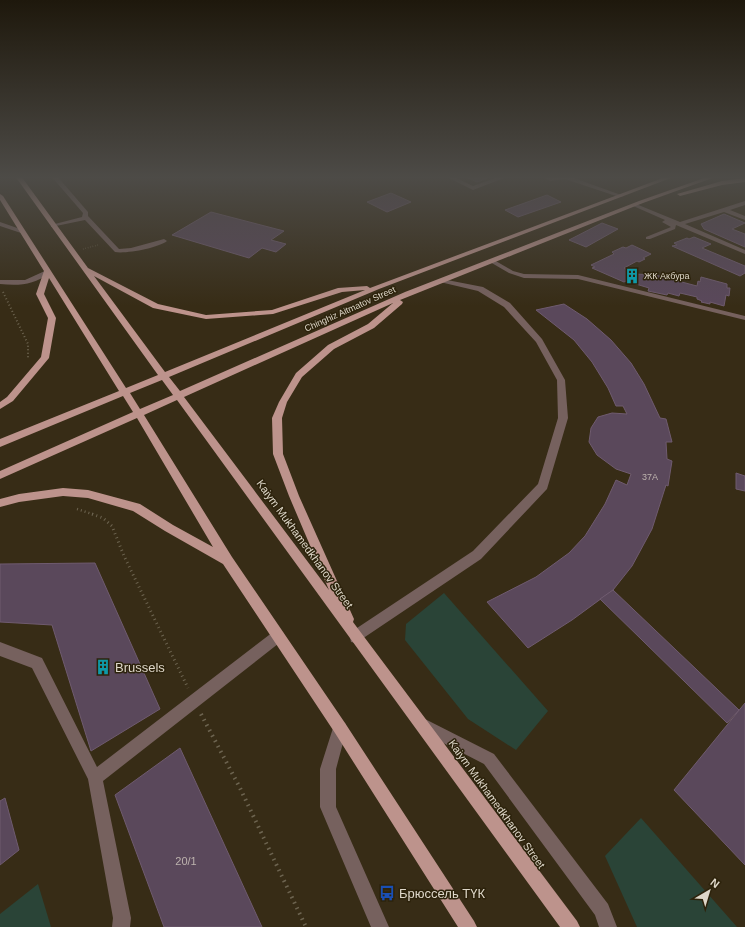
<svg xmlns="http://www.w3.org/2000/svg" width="745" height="927" viewBox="0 0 745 927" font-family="Arial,sans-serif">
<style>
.green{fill:#2a4437}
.building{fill:#5a485b;stroke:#6f5b6f}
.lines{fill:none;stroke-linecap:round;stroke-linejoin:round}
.path-far4{stroke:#6d6450;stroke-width:1.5;stroke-dasharray:0.5 2;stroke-linecap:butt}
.path-far3{stroke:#6d6450;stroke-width:2;stroke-dasharray:1 2.5;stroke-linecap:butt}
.path-far2{stroke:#6d6450;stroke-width:2.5;stroke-dasharray:1 3;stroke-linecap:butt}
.path-far1{stroke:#6d6450;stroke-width:3;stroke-dasharray:1 3.5;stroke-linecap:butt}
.path{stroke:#6d6450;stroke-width:4;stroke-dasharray:1.5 4.5;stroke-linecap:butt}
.minor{fill:#76615e;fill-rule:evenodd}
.major{fill:#bd938c;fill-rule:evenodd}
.labels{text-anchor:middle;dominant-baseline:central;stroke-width:3;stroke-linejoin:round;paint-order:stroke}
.far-poi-label{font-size:9px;fill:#ded7c9;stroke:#2d230c;text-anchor:start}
.far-street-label{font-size:9px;fill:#ded7c9;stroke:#2d230c}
.number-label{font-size:9px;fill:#bdb3ae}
.street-label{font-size:11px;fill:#ded7c9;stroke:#2d230c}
.near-number-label{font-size:11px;fill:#bdb3ae}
.near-poi-label{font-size:13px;fill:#ded7c9;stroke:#2d230c;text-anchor:start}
</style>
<rect width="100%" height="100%" fill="#372c16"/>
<g class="green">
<polygon points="444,593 548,711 516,750 468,719 405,640 406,624"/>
<polygon points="641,818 737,927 637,927 605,856"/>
<polygon points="38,884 51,927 0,927 0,914"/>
</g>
<g class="building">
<polygon points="464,176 493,176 477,182"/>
<polygon points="391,193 411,202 387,212 367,202"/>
<polygon points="547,195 561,202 518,217 505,210"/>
<polygon points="211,212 284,231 271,240 286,244 276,252 262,248 249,258 172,235"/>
<polygon points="724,214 745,223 732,229 745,234 745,247 704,229 701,224"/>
<polygon points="602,223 618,229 586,247 569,240"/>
<polygon points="694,237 711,244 702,248 745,266 745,273 740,276 672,246 677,245 674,243 687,238 689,239"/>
<polygon points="632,245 651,254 643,258 645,259 639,262 637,261 624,268 635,274 655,275 697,286 698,281 700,282 701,277 727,284 727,288 730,288 729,296 726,295 724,306 710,302 710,304 701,302 702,301 697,299 697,297 680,293 679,296 668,293 667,295 648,291 649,288 626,281 624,282 592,268 595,267 591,265 614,254 612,252 623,247 626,248"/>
<polygon points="564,304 587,319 611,340 631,363 644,384 660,418 666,419 672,442 666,442 667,459 672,461 668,486 666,485 652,529 632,566 613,590 572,620 528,648 487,602 536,577 569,553 585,536 605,504 616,480 627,485 631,474 616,469 597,455 589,442 591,428 598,417 612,413 627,414 623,406 616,406 608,388 592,362 574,340 536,310"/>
<polygon points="736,473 745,476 745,491 736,489"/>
<polygon points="95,563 160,709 91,751 52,625 0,622 0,564"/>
<polygon points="613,590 739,710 727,723 600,599"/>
<polygon points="745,703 745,865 674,790"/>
<polygon points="180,748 262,927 164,927 115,795"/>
<polygon points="5,798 19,850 0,865 0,801"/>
</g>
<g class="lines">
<polyline class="path-far4" points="83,249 98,245"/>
<polyline class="path-far3" points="3,292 28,344 28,359"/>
<polyline class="path-far2" points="77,509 95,515"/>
<polyline class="path-far1" points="92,514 103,518 112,526 124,556 188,688"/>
<polyline class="path" points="201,714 240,788 306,927"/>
<g class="minor">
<path d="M51,176h6l31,36v4l31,33 12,-1 33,-9 3,2c-9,7 -41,13 -52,11l-30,-32 -34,7v-2l31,-8 1,-4z"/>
<polygon points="445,176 452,176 473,186 501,176 509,176 473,190"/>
<polygon points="541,176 551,177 568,176 624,196 619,197 565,179 550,181"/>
<polygon points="745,201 745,205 730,210 745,216 745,220 724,212 685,224 745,250 745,254 676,225 675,229 650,239 646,239 646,237 671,227 662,222 665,220 631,205 636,204 680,222"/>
<polygon points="0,222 23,230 24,231 21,233 0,226"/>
<polygon points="490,260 494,260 513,271 524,274 578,275 745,316 745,320 578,279 524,278 509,273 490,262"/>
<path d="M47,270l3,2 -1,1c-15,12 -30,13 -49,11v-4h25z"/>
<polygon points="442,279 483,287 510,303 542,339 565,380 568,418 547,489 481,559 356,643 351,642 350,637 351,632 473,551 538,484 558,418 557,380 536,342 504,307 478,291 440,282 439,281"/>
<polygon points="278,630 283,632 284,636 283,640 103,781 131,918 130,927 112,927 113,918 88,779 32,668 0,656 0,642 42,658 97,767 273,632"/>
<polygon points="423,718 494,754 608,904 617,927 599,927 595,915 484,764 418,730 416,725 418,720"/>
<polygon points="340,721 345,723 347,728 336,769 336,807 389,927 371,927 320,807 320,769 333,728 335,723"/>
</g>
<g class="major">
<path d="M15,176h6l67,92 70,36 48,11 66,-5 66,-22 29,-2 3,2 298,-112h8l-297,113 -210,88 11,14 225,-99 234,-91 71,-25h8l-75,27 -243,97 3,2 -1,2 -28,24 -40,21 -32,28 -15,25 -5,16 1,36 16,42 55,123 -1,3 224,299 3,6h-20l-383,-527 -33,15 88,142 113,166 129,198 3,6h-19l-123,-194 -112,-169 -58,-33 -32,-20 -45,-13 -25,-2 -44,6 -19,5v-8l19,-5 44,-6 25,2 52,14 33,21 40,22 -76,-129 -137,61v-8l133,-59 -10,-16 -123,51v-8l119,-48 -70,-113 -5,16 12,24 -7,40 -36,43 -13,8v-7l7,-5 34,-40 7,-39 -12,-24 8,-23 -44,-71v-6l3,2 123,192 32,-13zM94,276l59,32 53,11 67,-5 69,-22 23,-2 -200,82zM393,303l-25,21 -40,21 -32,28 -17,29 -7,16 1,36 16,42 40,94 -145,-193zM162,380l11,15 -33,14 -10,-16z"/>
<polygon points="745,178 745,182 722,185 680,196 677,194 722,181"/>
</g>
</g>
<linearGradient id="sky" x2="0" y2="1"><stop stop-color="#1e180c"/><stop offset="0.58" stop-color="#4d4b47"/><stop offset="1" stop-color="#4d4b47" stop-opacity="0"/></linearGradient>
<rect width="745" height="306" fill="url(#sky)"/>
<defs>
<symbol id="building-bare" viewBox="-9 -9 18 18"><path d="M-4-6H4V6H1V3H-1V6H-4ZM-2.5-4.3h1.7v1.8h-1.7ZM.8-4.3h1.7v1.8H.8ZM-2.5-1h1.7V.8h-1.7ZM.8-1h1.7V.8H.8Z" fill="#0f9aa8" stroke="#2d230c" stroke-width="2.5" paint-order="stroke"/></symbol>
<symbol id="bus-bare" viewBox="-9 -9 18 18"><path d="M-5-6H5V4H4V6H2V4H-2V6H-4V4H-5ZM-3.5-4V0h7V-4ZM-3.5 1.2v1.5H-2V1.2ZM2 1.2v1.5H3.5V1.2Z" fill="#1a4fb4" stroke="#2d230c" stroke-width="2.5" paint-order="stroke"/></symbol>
</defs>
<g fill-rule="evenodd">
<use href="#building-bare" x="621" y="265" width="22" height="22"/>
<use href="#building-bare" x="92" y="656" width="22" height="22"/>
<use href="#bus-bare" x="376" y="882" width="22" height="22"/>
</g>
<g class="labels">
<g class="far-poi-label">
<text x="644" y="276">ЖК Акбура</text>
</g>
<g class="far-street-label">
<text transform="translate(350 309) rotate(-24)">Chinghiz Aitmatov Street</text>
</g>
<g class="number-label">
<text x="650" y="477">37А</text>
</g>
<g class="street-label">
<text transform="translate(305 544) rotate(54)">Kaiym Mukhamedkhanov Street</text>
<text transform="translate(497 804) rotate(54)">Kaiym Mukhamedkhanov Street</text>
</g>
<g class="near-number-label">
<text x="186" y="861">20/1</text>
</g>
<g class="near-poi-label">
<text x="115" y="667">Brussels</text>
<text x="399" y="893">Брюссель ТҮК</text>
</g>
</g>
<g transform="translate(709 891) rotate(38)" stroke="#2d230c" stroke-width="3" paint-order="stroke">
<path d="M0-3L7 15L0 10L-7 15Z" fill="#ded7c9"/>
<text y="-6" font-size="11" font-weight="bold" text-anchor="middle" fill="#ded7c9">N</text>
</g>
</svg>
